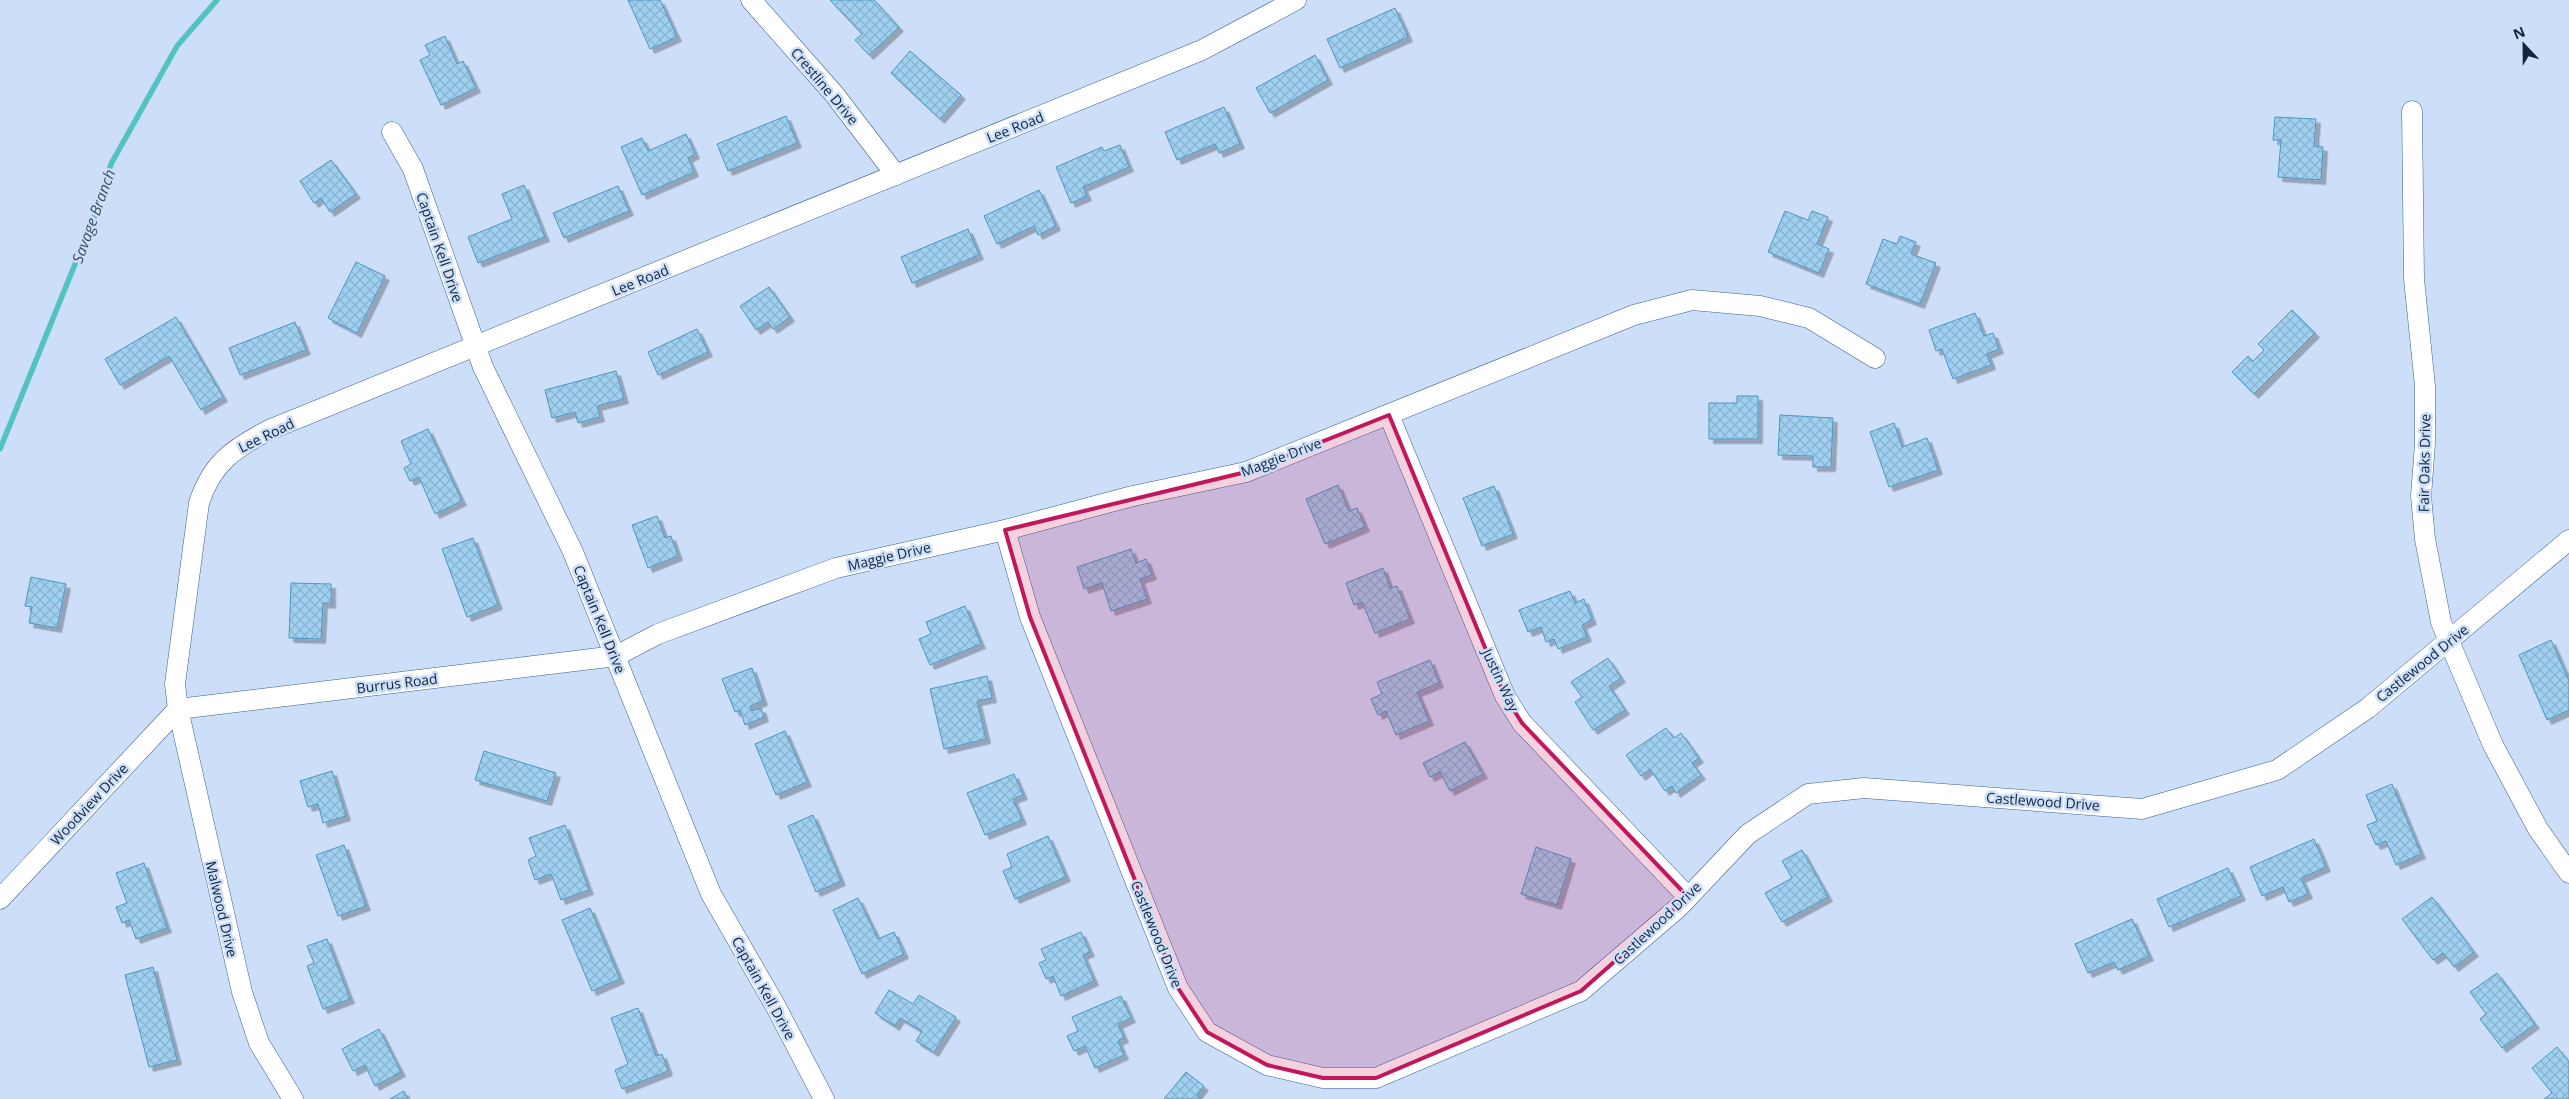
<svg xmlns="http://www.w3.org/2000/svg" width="2569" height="1099" viewBox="0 0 2569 1099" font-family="'Open Sans',sans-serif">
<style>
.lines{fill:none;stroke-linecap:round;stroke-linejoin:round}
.stream{stroke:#53c2c3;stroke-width:5.5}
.building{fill:url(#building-cross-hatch);stroke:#4b97c3;filter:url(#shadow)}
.minor-casing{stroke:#376097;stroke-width:21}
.minor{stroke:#fff;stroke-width:20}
.marked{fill:#c2185b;fill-opacity:0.2;stroke:#c2185b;stroke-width:4;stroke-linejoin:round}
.labels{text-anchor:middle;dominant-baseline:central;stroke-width:5;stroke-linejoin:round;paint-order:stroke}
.street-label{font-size:14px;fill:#13253c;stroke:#ccdef8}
.water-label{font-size:15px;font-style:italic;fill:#355;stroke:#ccdef8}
</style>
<defs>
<pattern id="building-cross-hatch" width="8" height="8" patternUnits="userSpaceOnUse" patternTransform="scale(1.25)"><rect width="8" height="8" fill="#9fd0ef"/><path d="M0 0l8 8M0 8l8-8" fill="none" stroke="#88b2ce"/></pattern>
<filter id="shadow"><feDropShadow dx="4.5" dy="4.5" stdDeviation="0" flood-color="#0004"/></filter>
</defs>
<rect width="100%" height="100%" fill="#ccdef8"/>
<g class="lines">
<polyline class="stream" points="0,449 97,210 111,164 177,46 217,0"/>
</g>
<g class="building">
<polygon points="628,0 660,0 677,37 650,49"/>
<polygon points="830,0 874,0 899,27 869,55 855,40 862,34"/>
<polygon points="1395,8 1408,37 1340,68 1327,39"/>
<polygon points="445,36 457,64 463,61 476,88 441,105 420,60 430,55 425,45"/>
<polygon points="910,51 961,95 940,119 891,73"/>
<polygon points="1315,55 1328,80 1270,113 1256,88"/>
<polygon points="1224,107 1240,144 1219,153 1215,144 1177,160 1165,132"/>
<polygon points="786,116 797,143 728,171 717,144"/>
<polygon points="2275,117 2316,119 2314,146 2323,147 2321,180 2278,177 2281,140 2273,140"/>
<polygon points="686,134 695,154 688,158 694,172 642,195 621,147 642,138 648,151"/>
<polygon points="1120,145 1129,167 1083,187 1087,196 1071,203 1056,167 1102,147 1104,151"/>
<polygon points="331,160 356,194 330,212 321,198 314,203 300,181"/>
<polygon points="524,185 545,237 478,263 468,237 512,219 502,194"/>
<polygon points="618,186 629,211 564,238 553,213"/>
<polygon points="1039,190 1056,226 1038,235 1034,226 997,244 984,216"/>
<polygon points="1785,211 1808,220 1812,211 1828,217 1817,244 1829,249 1819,273 1768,252"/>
<polygon points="968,229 979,255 912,283 901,257"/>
<polygon points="1900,236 1916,242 1911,254 1936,263 1920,304 1866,284 1883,239 1897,244"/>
<polygon points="356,262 385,276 357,333 328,318"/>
<polygon points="769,287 790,317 773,329 768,322 756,330 740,306"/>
<polygon points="2292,310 2315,333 2254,394 2232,372 2248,356 2253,361 2264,350 2258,344"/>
<polygon points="1975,313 1984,336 1993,333 1999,349 1987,354 1991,365 1953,379 1942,349 1936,351 1929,330"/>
<polygon points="176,317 223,397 201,410 169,356 120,385 105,359"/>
<polygon points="295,322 306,350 240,375 229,348"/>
<polygon points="697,329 708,352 658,375 648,352"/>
<polygon points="616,371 624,399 597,406 600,417 578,423 575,412 552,418 545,390"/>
<polygon points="1737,396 1758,396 1758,439 1709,439 1709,403 1737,403"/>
<polygon points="1780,415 1833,418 1831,467 1813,467 1813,456 1778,455"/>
<polygon points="1894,423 1902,447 1927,438 1938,470 1889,487 1870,432"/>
<polygon points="428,429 462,501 435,514 419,477 410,481 404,468 411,464 401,441"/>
<polygon points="1338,485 1349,511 1357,508 1365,527 1325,544 1306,499"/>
<polygon points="1494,486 1513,534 1482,546 1463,498"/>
<polygon points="657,516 665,538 671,536 678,556 648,568 632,525"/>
<polygon points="473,538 498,605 467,617 442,549"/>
<polygon points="1131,549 1136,563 1146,559 1152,575 1140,579 1147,599 1111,611 1102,583 1084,589 1077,567"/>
<polygon points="1383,568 1390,588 1397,586 1410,619 1375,633 1362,602 1354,605 1346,583"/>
<polygon points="31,577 66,584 57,628 29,623 32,607 25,606"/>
<polygon points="291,583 331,584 331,604 323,603 321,639 289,638"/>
<polygon points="1570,591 1575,603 1584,599 1592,620 1582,625 1587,637 1558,649 1554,639 1546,642 1541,627 1528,632 1519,610"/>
<polygon points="965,606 981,644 930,665 919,639 931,634 926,622"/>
<polygon points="2551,640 2569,681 2569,710 2547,720 2519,655"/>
<polygon points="1608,658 1621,678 1609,686 1625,710 1593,730 1575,702 1582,697 1571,682"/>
<polygon points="1430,660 1439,683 1417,692 1429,721 1396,735 1386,711 1378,715 1371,699 1382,694 1377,682"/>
<polygon points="752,668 763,701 750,706 752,711 761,708 764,717 745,725 740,710 735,712 722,679"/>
<polygon points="987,676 992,698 977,701 986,739 944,749 930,689"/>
<polygon points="1666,728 1674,738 1681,733 1699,758 1692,763 1701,775 1676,793 1672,786 1665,791 1650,769 1641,776 1626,755"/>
<polygon points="785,731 807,782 776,795 755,744"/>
<polygon points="1465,742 1483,774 1450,791 1440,772 1430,777 1423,763"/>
<polygon points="484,751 556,773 547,801 475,780"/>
<polygon points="332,771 346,816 323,823 318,804 308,807 300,781"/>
<polygon points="1014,774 1023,795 1013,799 1022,820 985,835 967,793"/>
<polygon points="2392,784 2421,854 2396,865 2386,841 2376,845 2367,825 2377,821 2366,795"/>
<polygon points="813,815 841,881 816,892 788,826"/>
<polygon points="565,825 589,890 561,900 551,874 535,880 528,860 536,856 529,838"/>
<polygon points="1048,836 1066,877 1015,899 1003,871 1012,867 1007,854"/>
<polygon points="2314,839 2326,867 2301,878 2308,894 2289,902 2283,887 2262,896 2250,867"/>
<polygon points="344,845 366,906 338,916 316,855"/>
<polygon points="1536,847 1571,859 1557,905 1521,894"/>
<polygon points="1802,850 1828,897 1782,922 1765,893 1792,878 1782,861"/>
<polygon points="144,863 167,928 136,939 129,920 122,923 116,907 127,903 116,873"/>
<polygon points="2228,868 2241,896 2169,927 2157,899"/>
<polygon points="2432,897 2474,952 2454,967 2443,953 2433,960 2402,919"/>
<polygon points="858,898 878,939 894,932 904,954 862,974 833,910"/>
<polygon points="590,908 620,979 592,991 562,920"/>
<polygon points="2132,919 2149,956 2118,970 2114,962 2088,973 2075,944"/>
<polygon points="1081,932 1090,952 1083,955 1094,981 1061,996 1053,976 1046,979 1039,963 1046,960 1041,949"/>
<polygon points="327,939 350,999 323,1009 307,966 314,963 307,946"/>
<polygon points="153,967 177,1060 149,1067 125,975"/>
<polygon points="2497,973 2535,1024 2502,1048 2480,1019 2486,1014 2470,992"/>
<polygon points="889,990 913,1004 919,995 956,1017 934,1052 916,1041 922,1031 900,1018 895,1026 875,1013"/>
<polygon points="1121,996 1131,1018 1118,1024 1124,1038 1118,1041 1124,1055 1095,1068 1085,1046 1074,1051 1067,1036 1078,1031 1072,1017"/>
<polygon points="638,1008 656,1056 662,1054 668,1071 622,1089 615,1070 628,1064 611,1018"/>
<polygon points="379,1029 401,1072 375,1086 365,1065 353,1071 342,1049"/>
<polygon points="2557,1047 2569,1062 2569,1099 2544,1099 2552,1093 2532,1068"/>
<polygon points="1186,1072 1204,1086 1197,1095 1201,1099 1164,1099"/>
<polygon points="404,1091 408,1099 390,1099"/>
</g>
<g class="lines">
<defs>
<g id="minor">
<polyline points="751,0 834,94 896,175"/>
<polyline points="2412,111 2414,279 2425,386 2425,444 2421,496 2425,539 2441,622 2493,745 2538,829 2569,873"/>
<polyline points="392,132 413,169 483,367 573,552 711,894 775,1005 824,1099"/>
<polyline points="1389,415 1505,696 1522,723 1688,897"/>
<polyline points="1005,530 1030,617 1178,988 1207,1032 1267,1065 1323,1078 1376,1078 1581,991 1679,907 1748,834 1808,794 1864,788 2142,809 2277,770 2368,708 2569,540"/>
<polyline points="178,709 616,656 658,634 836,568 1005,530 1133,496 1246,472 1634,315 1692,300 1760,306 1809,318 1875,358"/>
<polyline points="0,899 178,709"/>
<path d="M293,1099l-34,-56 -17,-51 -64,-283 -3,-25 24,-181c13,-40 34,-54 70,-73l933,-380 94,-50"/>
</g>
</defs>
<use href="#minor" class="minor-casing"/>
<use href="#minor" class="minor"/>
</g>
<path class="marked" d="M1389,415l116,281 17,27 166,174 -107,94 -205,87h-53l-56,-13 -60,-33 -29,-44 -148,-371 -25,-87 241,-58z"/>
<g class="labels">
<g class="street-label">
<text transform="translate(825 86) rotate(50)">Crestline Drive</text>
<text transform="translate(1015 127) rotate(-22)">Lee Road</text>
<text transform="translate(440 247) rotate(71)">Captain Kell Drive</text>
<text transform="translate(640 280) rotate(-22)">Lee Road</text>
<text transform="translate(266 435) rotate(-26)">Lee Road</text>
<text transform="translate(1281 457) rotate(-21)">Maggie Drive</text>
<text transform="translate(2424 463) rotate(-89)">Fair Oaks Drive</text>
<text transform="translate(889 556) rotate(-13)">Maggie Drive</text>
<text transform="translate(600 619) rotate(68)">Captain Kell Drive</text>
<text transform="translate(2422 663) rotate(-39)">Castlewood Drive</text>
<text transform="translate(1501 680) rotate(65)">Justin Way</text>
<text transform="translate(397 683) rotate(-7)">Burrus Road</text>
<text transform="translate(2043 801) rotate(4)">Castlewood Drive</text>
<text transform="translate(89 804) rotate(-47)">Woodview Drive</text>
<text transform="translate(222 909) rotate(77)">Malwood Drive</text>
<text transform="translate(1657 923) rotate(-43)">Castlewood Drive</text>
<text transform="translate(1157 934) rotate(68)">Castlewood Drive</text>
<text transform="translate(764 988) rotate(61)">Captain Kell Drive</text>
</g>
<g class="water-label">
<text transform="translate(93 216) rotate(-70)">Savage Branch</text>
</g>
</g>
<g transform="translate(2524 45) rotate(338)" stroke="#ccdef8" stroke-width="4" paint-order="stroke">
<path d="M0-4L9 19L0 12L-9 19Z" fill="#13253c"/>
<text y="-8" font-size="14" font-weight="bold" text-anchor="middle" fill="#13253c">N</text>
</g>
</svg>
